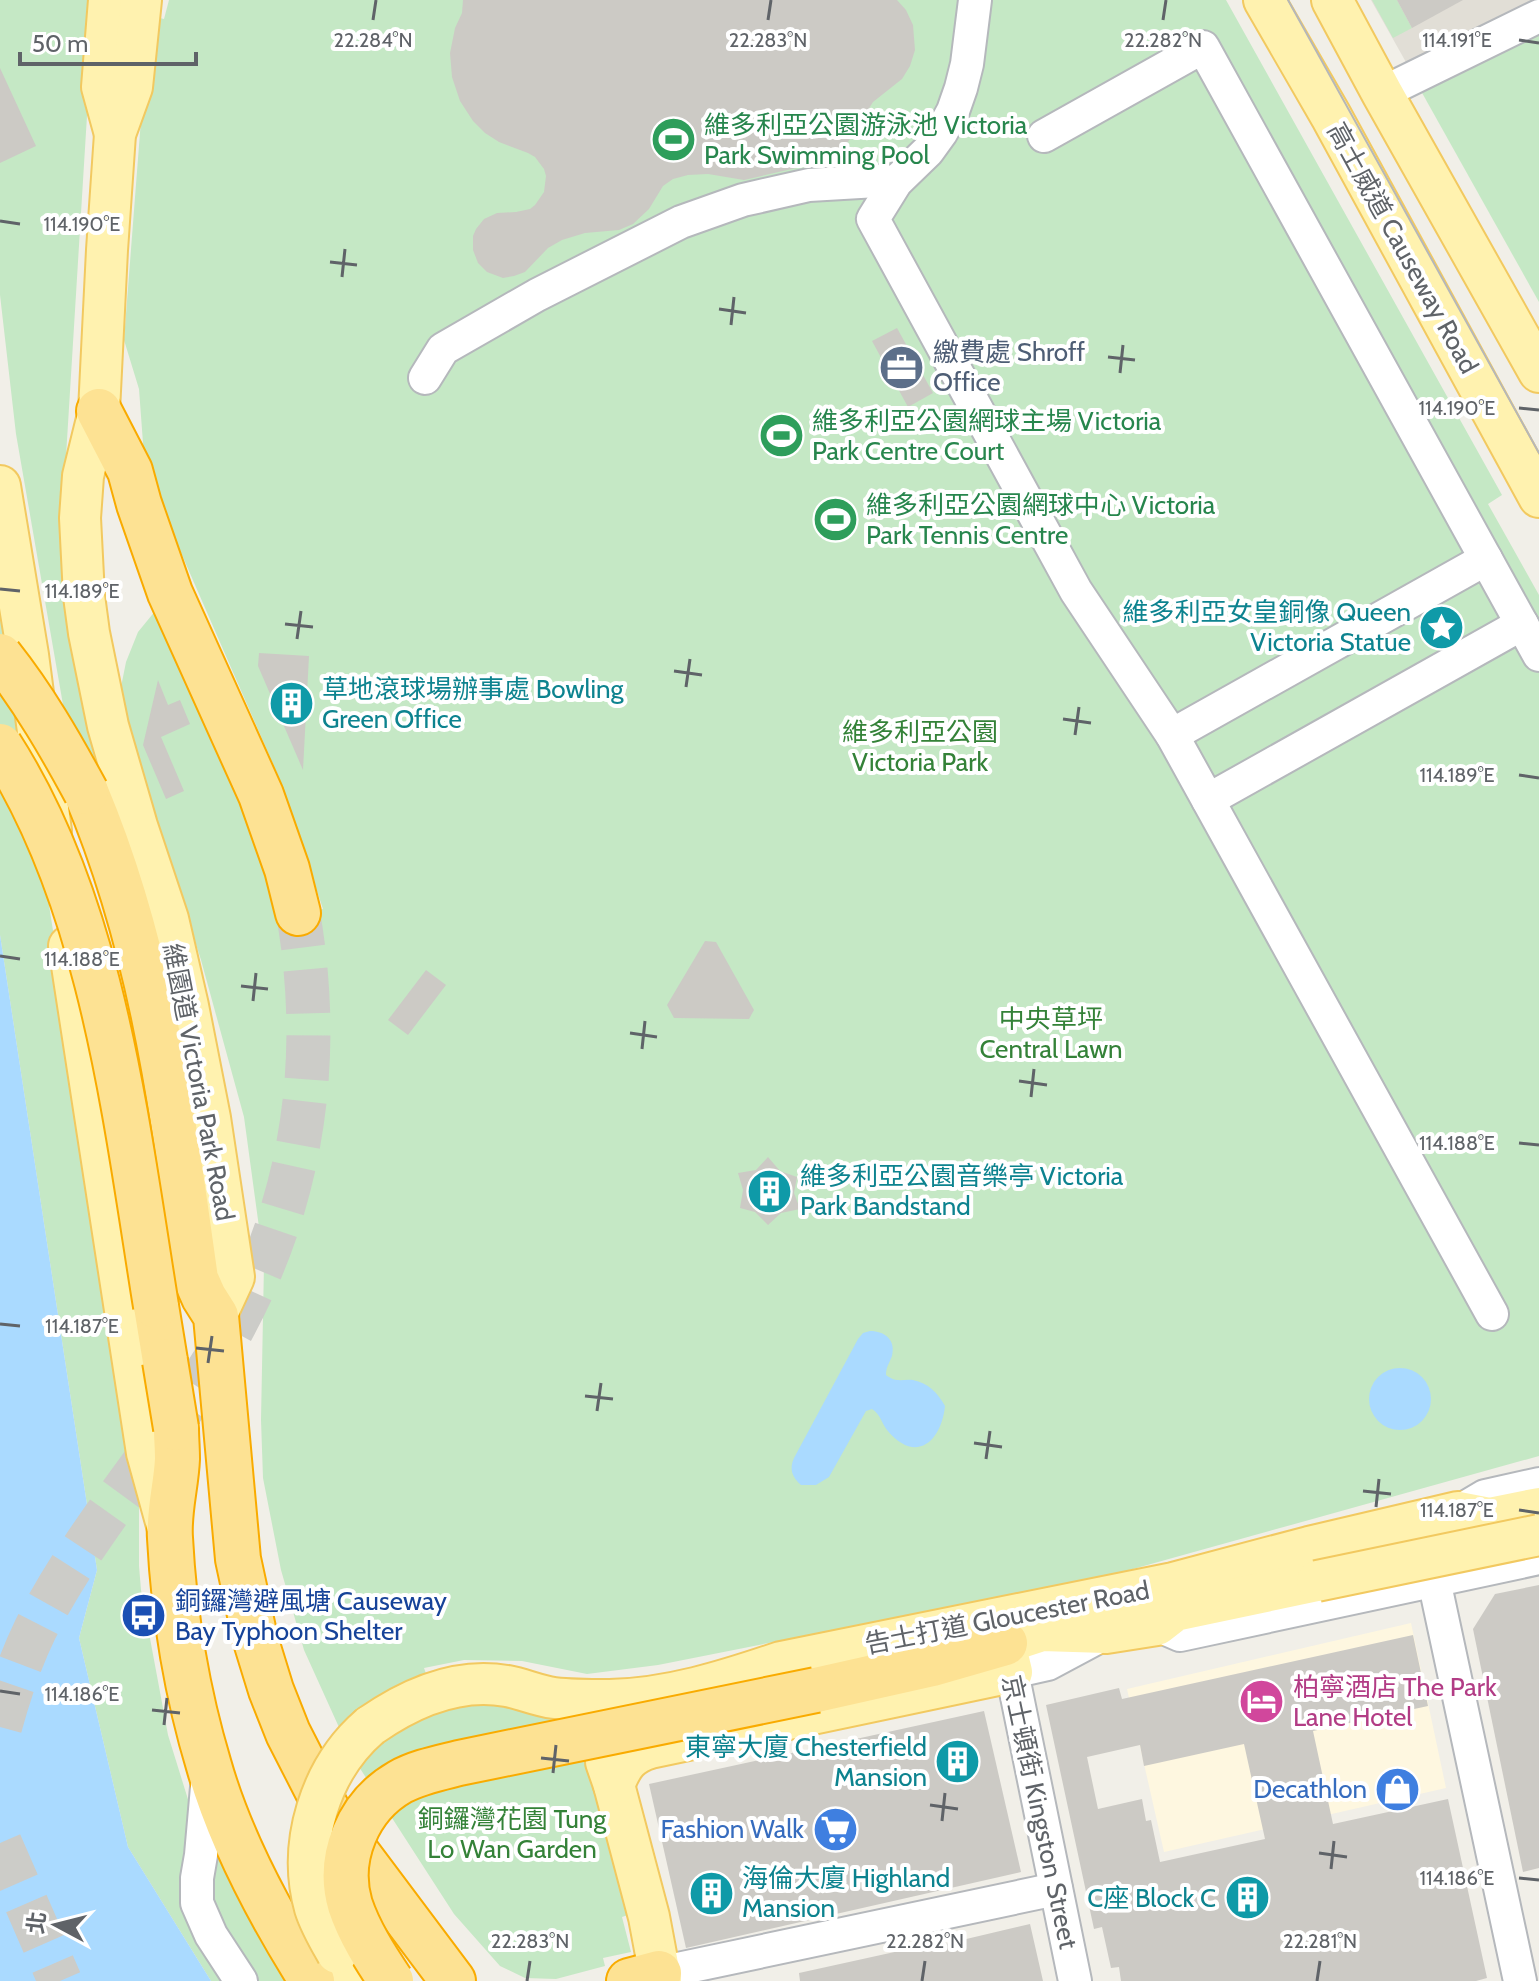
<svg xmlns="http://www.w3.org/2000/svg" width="1539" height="1981" viewBox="0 0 1539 1981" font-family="Cabin,'Noto Sans TC',sans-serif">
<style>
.commercial{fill:#fef7e0}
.education{fill:#e1ded6}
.green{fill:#c5e8c5}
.water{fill:#aadaff}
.building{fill:#cccac5;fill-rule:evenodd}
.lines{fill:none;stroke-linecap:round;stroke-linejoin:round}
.highway-tunnel{stroke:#ccccc8;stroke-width:44;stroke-dasharray:44 22;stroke-linecap:butt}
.minor-casing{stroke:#b5b8bc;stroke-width:36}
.major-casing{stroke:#f2c960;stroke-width:44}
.highway-casing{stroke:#f9ab00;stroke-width:48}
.minor{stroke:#fff;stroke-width:32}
.major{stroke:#fff2af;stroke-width:40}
.highway{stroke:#fde293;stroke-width:44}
.tram{stroke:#b6b7b8;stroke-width:2}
.major-bridge-casing{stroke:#f2c960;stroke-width:44;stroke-linecap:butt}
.highway-bridge-casing{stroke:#f9ab00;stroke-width:48;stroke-linecap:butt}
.major-bridge{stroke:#fff2af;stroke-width:40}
.highway-bridge{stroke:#fde293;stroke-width:44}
.ticks{fill:none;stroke:#5f6368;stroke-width:3}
.labels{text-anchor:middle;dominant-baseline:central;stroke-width:8;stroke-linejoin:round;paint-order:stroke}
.leisure-label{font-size:26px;fill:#27864d;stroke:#fff;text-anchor:start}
.street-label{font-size:26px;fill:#5f6368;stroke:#fff}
.service-label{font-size:26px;fill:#4e5e75;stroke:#fff;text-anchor:start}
.culture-label{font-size:26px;fill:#0d838f;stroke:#fff;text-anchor:end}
.park-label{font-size:26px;fill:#348238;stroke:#fff}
.transit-label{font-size:26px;fill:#164399;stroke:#fff;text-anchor:start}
.hotel-label{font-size:26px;fill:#b23c85;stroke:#fff;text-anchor:start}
.shop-label{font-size:26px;fill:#366cbe;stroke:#fff;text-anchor:end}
.ticks-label{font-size:20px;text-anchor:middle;fill:#5f6368;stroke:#fff;stroke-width:8;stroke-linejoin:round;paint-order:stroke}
</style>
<rect width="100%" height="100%" fill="#f1efe8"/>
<polygon class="commercial" points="1411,1623 1446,1788 1164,1852 1127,1689"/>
<polygon class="education" points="1371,0 1537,0 1407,64"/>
<g class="green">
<polygon points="0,0 123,0 122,9 164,19 169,0 1226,0 1502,495 1488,504 1539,595 1539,1456 1115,1574 658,1665 587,1674 522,1661 464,1660 424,1668 437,1704 489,1697 550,1714 560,1721 588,1762 628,1915 622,1917 631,1952 603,1958 605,1966 556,1979 525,1978 500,1966 454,1914 352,1756 304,1650 281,1570 263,1478 261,1420 264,1264 244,1117 201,960 140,769 120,692 126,662 138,632 156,610 266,859 278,920 323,909 280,780 145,470 139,389 124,340 146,55 91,51 63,505 108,779 66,722 16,434 0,295"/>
<polygon points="1372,0 1397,0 1412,28 1393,38"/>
<polygon points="1539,32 1539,302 1421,91"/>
<polygon points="0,588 139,1487 139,1566 141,1590 168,1735 191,1809 227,1981 211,1981 128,1847 79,1638 97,1570 0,935"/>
<polygon points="214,1857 222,1860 288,1981 254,1981 208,1897"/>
</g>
<g class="water">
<polygon points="0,935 97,1570 79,1638 128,1847 211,1981 0,1981"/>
<path d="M870,1331c15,0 26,9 22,25 -3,8 -6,11 -6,19 10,8 16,4 27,5 15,3 25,13 32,26 -4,37 -30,58 -58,24 -6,-8 -6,-15 -15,-21l-6,2 -37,66 -13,8h-15c-9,-8 -12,-16 -7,-27l64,-119 5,-6z"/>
<circle cx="1400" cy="1399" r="31"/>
</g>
<g class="building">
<polygon points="463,0 897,0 906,10 913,25 915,50 910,66 902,79 873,102 846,145 824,165 805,166 744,180 708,174 688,175 673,179 663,186 649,209 633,224 619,230 585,233 562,240 548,248 525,272 514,276 503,278 487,272 478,263 473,250 473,236 476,229 484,219 497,213 516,212 530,209 535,205 544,192 546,176 544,169 535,157 528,153 499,142 485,133 473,121 460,101 452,77 450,53 455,28 462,13"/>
<polygon points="1397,0 1463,0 1412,28"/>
<polygon points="0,68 36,146 0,163"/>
<polygon points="897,328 933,393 908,407 872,341"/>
<polygon points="259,653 309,656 303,770 258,666"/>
<polygon points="158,680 168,705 180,700 190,724 161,737 184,791 166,799 143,745"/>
<polygon points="705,941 716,942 754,1010 749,1019 674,1018 667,1005"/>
<polygon points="426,970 446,985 408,1035 388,1020"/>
<polygon points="768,1157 780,1171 797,1177 794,1193 800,1209 781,1213 768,1225 755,1212 740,1208 743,1190 738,1173 756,1170"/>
<polygon points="1539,1585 1539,1868 1523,1872 1473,1629 1495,1594"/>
<path d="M1413,1635l15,71 -115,25 20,93 115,-25 39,179 -11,3h-355l-2,-14 -8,1 -9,-41 -8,2 -48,-224 73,-17 3,11zM1244,1744l21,95 -105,23 -9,-42 -5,1 -4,-22 -44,10 -11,-52 53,-12 4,21z"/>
<polygon points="984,1711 1021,1872 686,1948 649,1784"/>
<polygon points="1030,1924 1043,1981 800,1981 799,1973 940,1942 941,1945"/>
</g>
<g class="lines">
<g class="highway-tunnel">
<path d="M0,1727c9,-33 20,-66 35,-97 47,-94 119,-174 175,-263 88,-139 116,-293 88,-454"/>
<polyline points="0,1843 60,1981"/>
</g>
<defs>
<g id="minor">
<polyline points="975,0 967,64 961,88 953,111 941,133 928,151 896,182 873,219 1076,591 1172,735 1492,1314"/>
<polyline points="1382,93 1539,16"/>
<polyline points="1044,136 1203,47 1539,655"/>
<polyline points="425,378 443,349 537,295 681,222 743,200 809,185 877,181 896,182"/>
<polyline points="1172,735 1486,559"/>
<polyline points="1208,800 1522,624"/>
<polyline points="1458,1512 1485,1496 1539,1484"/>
<polyline points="1440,1534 1434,1580 1520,1981"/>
<polyline points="1157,1625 1180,1635 1539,1558"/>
<polyline points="208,1776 201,1855 197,1878 197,1903 211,1935 241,1981"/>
<polyline points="659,1973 1056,1889"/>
<polyline points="1075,1981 1012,1672 1048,1664 1106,1633"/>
</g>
<g id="major">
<polyline points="109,0 102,87 115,134"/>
<polyline points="141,0 132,87 115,134 107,250 99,411 83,476 80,518 84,596 89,633 108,726 137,826 168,919 188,1006 210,1118 234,1277 216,1316"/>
<polyline points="1264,0 1331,116 1539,497"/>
<polyline points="1332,0 1382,93 1539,372"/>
<polyline points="0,486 28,655 51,831"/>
<polyline points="69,946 147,1453 168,1529"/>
<path d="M370,1726c40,-28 87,-49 137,-40 16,3 31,10 47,12 18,2 37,2 55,2 59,-1 116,-19 172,-38l392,-79 136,-36 149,-35 31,6 50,-10"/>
<polyline points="606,1762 614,1785 649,1917 661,1981"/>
<path d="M614,1785c8,-20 15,-31 36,-37l362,-76 -7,-29 37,-12 64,2 51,-8 18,-14 142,-30"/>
<polyline points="337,1953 355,1981"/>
</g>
<g id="highway">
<polyline points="99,411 130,471 139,504 170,593 261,795 287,869 298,913"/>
<path d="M86,792c67,159 86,318 110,487l8,18 12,19 22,243 17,79 16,52 17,43 45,88 120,160"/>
<polyline points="156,1306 165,1361"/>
<path d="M176,1428c0,10 1,20 1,31 -1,26 -9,52 -7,79 4,76 17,155 39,228 21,74 62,150 103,215"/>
<polyline points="816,1690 932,1664 1005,1643"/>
<polyline points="629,1981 659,1973"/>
</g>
</defs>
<use href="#minor" class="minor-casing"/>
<use href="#major" class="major-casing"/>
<use href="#highway" class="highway-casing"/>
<use href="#minor" class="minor"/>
<use href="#major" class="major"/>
<use href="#highway" class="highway"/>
<polyline class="tram" points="1288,0 1539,453"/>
<defs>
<g id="major-bridge">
<polyline points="1317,1581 1539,1535"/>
<path d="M337,1953c-8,-14 -17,-29 -22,-45 -18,-64 5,-139 55,-182"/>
</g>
<g id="highway-bridge">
<path d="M0,656c34,43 60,88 86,136"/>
<path d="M0,746c103,160 126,375 156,560"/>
<polyline points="165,1361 176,1428"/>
<path d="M391,1981c-16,-24 -32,-49 -41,-76 -14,-47 8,-99 50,-123 18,-10 39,-14 59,-19l357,-73"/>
</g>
</defs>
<use href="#major-bridge" class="major-bridge-casing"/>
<use href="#highway-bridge" class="highway-bridge-casing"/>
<use href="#major-bridge" class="major-bridge"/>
<use href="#highway-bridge" class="highway-bridge"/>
</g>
<path class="ticks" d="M373,20l3,-20M768,20l3,-20M1163,20l3,-20M1519,40l20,3M0,221l20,3M330,262l27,3M342,277l3,-28M719,309l27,4M731,325l3,-28M1108,357l27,3M1120,373l3,-28M1519,408l20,2M0,589l20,2M285,624l28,3M297,639l4,-28M674,671l28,4M686,687l4,-28M1063,719l28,4M1075,735l4,-28M1519,775l20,3M0,956l20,3M241,986l27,3M253,1001l3,-28M630,1033l27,4M642,1049l3,-28M1019,1081l28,4M1031,1097l3,-28M1519,1143l20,2M0,1324l20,2M196,1348l28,3M208,1363l4,-27M585,1396l28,3M597,1411l4,-28M974,1443l28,4M986,1459l4,-28M1363,1491l28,3M1376,1507l3,-28M1519,1510l20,3M0,1691l20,3M152,1710l28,3M164,1725l3,-27M541,1758l28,3M553,1773l3,-28M930,1805l28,4M942,1821l3,-28M1319,1853l28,4M1331,1869l3,-28M1519,1878l20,2M527,1981l3,-20M922,1981l3,-20M1317,1981l3,-20"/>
<defs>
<symbol id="stadium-disc" viewBox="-11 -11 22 22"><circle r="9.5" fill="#2e9e5b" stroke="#fff"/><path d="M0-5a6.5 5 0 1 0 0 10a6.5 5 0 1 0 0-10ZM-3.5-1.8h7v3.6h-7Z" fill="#fff"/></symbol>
<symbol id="office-disc" viewBox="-11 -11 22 22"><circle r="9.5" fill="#5c6f8a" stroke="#fff"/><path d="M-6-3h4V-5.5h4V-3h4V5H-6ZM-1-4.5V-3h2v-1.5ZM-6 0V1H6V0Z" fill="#fff"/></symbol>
<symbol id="sight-disc" viewBox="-11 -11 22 22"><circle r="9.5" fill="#0f9aa8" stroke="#fff"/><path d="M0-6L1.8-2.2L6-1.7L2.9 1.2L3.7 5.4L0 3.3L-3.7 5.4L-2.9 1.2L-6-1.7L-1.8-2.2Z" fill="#fff"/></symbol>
<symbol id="building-disc" viewBox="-11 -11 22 22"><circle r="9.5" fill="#0f9aa8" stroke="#fff"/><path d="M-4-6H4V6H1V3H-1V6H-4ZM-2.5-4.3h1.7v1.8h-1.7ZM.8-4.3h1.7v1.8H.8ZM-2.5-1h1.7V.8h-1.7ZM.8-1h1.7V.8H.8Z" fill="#fff"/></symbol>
<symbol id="bus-disc" viewBox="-11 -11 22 22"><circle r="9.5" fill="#1a4fb4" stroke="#fff"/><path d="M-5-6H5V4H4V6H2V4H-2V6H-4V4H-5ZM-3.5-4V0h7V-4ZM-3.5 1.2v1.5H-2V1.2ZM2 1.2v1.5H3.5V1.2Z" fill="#fff"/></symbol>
<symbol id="hotel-disc" viewBox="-11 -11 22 22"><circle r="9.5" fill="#d1479c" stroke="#fff"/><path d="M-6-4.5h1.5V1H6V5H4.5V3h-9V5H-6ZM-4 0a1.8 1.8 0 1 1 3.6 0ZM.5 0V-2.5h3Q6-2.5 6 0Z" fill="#fff"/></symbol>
<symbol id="shop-disc" viewBox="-11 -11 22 22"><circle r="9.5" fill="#3f7fe0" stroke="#fff"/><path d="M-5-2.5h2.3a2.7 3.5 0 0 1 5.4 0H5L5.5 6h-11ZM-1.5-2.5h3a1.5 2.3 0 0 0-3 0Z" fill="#fff"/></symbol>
<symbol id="supermarket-disc" viewBox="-11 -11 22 22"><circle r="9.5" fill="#3f7fe0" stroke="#fff"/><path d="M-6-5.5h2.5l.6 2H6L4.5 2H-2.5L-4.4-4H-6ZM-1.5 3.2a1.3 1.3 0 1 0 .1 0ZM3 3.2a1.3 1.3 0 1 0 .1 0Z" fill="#fff"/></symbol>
</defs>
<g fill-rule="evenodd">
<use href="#stadium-disc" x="648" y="114" width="51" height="51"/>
<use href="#office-disc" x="876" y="342" width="51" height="51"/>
<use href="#stadium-disc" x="756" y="410" width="51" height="51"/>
<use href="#stadium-disc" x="810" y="494" width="51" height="51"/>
<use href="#sight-disc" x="1416" y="602" width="51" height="51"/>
<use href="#building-disc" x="266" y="678" width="51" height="51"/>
<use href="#building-disc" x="744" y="1166" width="51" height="51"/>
<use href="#bus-disc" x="118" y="1590" width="51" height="51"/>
<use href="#hotel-disc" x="1236" y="1676" width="51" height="51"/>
<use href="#building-disc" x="932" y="1736" width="51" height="51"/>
<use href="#shop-disc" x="1372" y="1764" width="51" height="51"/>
<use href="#supermarket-disc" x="810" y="1804" width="51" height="51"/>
<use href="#building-disc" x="686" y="1868" width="51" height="51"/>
<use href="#building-disc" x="1222" y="1872" width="51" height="51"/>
</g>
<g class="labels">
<g class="leisure-label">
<text x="704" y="125">維多利亞公園游泳池 Victoria<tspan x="704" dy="30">Park Swimming Pool</tspan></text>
<text x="812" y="421">維多利亞公園網球主場 Victoria<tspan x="812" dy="30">Park Centre Court</tspan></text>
<text x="866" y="505">維多利亞公園網球中心 Victoria<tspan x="866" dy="30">Park Tennis Centre</tspan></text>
</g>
<g class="street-label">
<text transform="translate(1403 248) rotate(61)">高士威道 Causeway Road</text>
<text transform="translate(199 1082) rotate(79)">維園道 Victoria Park Road</text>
<text transform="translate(1007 1617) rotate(-11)">告士打道 Gloucester Road</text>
<text transform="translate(1040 1812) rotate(78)">京士頓街 Kingston Street</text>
</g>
<g class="service-label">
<text x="933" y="352">繳費處 Shroff<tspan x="933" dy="30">Office</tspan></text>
</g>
<g class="culture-label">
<text x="1411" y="612">維多利亞女皇銅像 Queen<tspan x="1411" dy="30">Victoria Statue</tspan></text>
<text x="322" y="689" text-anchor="start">草地滾球場辦事處 Bowling<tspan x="322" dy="30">Green Office</tspan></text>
<text x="800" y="1176" text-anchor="start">維多利亞公園音樂亭 Victoria<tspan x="800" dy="30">Park Bandstand</tspan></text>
<text x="927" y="1747">東寧大廈 Chesterfield<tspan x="927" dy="30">Mansion</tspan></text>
<text x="742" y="1878" text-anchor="start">海倫大廈 Highland<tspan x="742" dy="30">Mansion</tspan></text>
<text x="1216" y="1898">C座 Block C</text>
</g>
<g class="park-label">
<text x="920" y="732">維多利亞公園<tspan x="920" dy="30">Victoria Park</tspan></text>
<text x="1051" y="1019">中央草坪<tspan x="1051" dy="30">Central Lawn</tspan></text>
<text x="512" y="1819">銅鑼灣花園 Tung<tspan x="512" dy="30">Lo Wan Garden</tspan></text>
</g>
<g class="transit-label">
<text x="175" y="1601">銅鑼灣避風塘 Causeway<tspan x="175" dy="30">Bay Typhoon Shelter</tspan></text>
</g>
<g class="hotel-label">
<text x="1293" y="1687">柏寧酒店 The Park<tspan x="1293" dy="30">Lane Hotel</tspan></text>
</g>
<g class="shop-label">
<text x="1367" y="1789">Decathlon</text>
<text x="804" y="1829">Fashion Walk</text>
</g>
</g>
<g class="ticks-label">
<text x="373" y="47">22.284°N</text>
<text x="768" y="47">22.283°N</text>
<text x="1163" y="47">22.282°N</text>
<text x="1457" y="47">114.191°E</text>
<text x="82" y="231">114.190°E</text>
<text x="1457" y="415">114.190°E</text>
<text x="82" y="598">114.189°E</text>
<text x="1457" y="782">114.189°E</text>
<text x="82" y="966">114.188°E</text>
<text x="1457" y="1150">114.188°E</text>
<text x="82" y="1333">114.187°E</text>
<text x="1457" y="1517">114.187°E</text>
<text x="82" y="1701">114.186°E</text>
<text x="1457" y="1885">114.186°E</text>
<text x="530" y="1948">22.283°N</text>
<text x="925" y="1948">22.282°N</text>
<text x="1320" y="1948">22.281°N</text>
</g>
<g transform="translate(56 1925) rotate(277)" stroke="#ffffff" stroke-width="6" paint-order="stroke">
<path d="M0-6L14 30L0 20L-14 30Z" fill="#5f6368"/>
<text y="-12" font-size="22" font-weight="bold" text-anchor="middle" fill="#5f6368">北</text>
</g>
<path d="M20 52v12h176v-12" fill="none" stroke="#5f6368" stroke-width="4"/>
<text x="32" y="52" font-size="24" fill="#5f6368" stroke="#ffffff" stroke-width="6" paint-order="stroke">50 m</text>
</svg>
